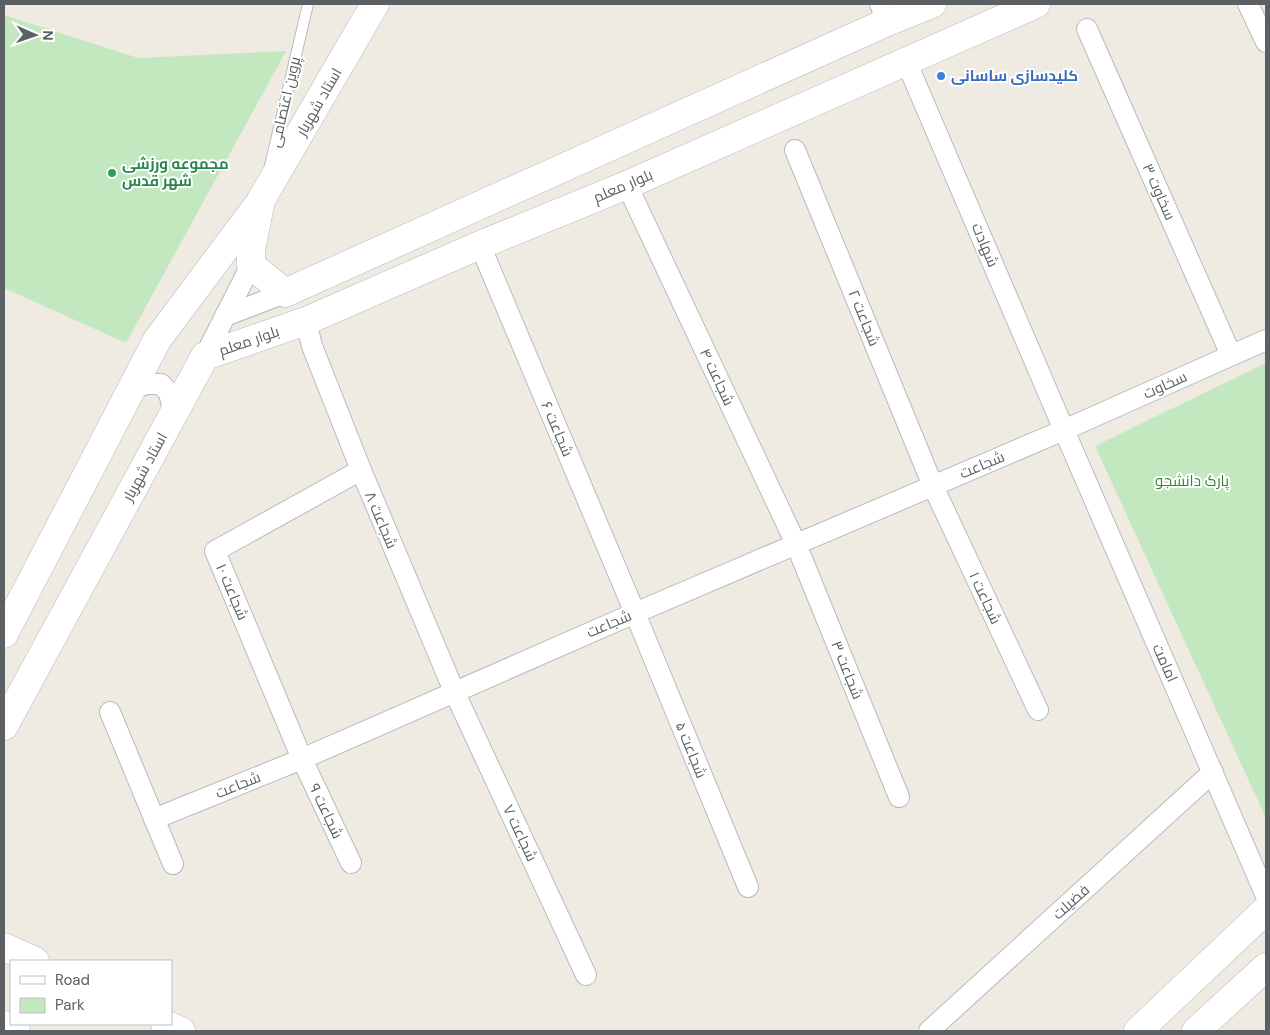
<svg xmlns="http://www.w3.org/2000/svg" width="1270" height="1035" viewBox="0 0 1270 1035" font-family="'DM Sans',Cairo,sans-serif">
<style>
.green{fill:#c3e7be}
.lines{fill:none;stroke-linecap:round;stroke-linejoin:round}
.lane-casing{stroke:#b6babe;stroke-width:12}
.street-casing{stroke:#b6babe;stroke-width:22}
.secondary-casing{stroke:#b5b9be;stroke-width:29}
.lane{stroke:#fff;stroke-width:10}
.street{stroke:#fff;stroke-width:20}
.secondary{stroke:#fff;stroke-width:28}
.shop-dot{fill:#3f7fe0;stroke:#fff;stroke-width:2}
.leisure-dot{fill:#2e9e5b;stroke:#fff;stroke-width:2}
.labels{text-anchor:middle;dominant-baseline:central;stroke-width:4;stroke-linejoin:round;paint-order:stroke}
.shop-label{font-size:15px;font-weight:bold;fill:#366cbe;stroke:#fff;text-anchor:start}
.street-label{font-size:15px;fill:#5b6064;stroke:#fff}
.leisure-label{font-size:15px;font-weight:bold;fill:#27864d;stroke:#fff;text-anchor:start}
.park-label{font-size:15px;fill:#378531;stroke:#fff}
</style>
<rect width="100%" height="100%" fill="#efebe3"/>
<g class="green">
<polygon points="4,15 138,58 286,51 126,343 4,288"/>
<polygon points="1266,363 1266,818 1095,446"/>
</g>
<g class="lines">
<defs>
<polyline id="lane" points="270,166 308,4"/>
<g id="street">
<polyline points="880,4 887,22"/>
<polyline points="1248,4 1266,42"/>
<polyline points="1087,29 1231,355"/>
<polyline points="906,61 1064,430 1266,896"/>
<polyline points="795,150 933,486 1038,710"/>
<polyline points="627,185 796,544 899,797"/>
<polyline points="480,245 635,613 748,887"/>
<polyline points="225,316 285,293"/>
<polyline points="306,321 312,346 361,470 454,691 586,975"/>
<polyline points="205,356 251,265"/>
<polyline points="131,390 146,384 161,384 169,393 174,414"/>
<polyline points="110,712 173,864"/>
<polyline points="154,819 302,759 635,613 1064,430 1266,340"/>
<polyline points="351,863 302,759 215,551 361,470"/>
<polyline points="929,1031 1213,772"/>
</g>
<g id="secondary">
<polyline points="375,4 261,200 251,250 251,265 285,293 887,22 932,4"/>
<polyline points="4,634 157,340 257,206"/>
<polyline points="4,726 205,356 306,321 480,245 627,185 1036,4"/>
<polyline points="4,947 35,961"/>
<polyline points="165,1024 181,1031"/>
<polyline points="4,1025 16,1031"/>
<polyline points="1138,1031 1266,910"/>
<polyline points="1196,1031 1266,967"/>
</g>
</defs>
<use href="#lane" class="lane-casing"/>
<use href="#street" class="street-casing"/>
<use href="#secondary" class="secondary-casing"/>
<use href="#lane" class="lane"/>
<use href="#street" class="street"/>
<use href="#secondary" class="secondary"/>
</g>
<circle class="shop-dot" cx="941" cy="76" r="5"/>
<circle class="leisure-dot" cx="112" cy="173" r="5"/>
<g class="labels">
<g class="shop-label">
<text x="951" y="76">کلیدسازی ساسانی</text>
</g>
<g class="street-label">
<text transform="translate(285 102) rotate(-77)">پروین اعتصامی</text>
<text transform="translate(319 102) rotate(-60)">استاد شهریار</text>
<text transform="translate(623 186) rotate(-23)">بلوار معلم</text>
<text transform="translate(1159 192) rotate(66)">سخاوت ۳</text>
<text transform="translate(985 245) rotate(67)">شهادت</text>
<text transform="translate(864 318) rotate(68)">شجاعت ۲</text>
<text transform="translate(249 341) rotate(-19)">بلوار معلم</text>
<text transform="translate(717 377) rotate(65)">شجاعت ۴</text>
<text transform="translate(1165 385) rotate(-24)">سخاوت</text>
<text transform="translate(557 429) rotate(67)">شجاعت ۶</text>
<text transform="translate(982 465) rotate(-23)">شجاعت</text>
<text transform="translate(145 467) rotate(-61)">استاد شهریار</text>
<text transform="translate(381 520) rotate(67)">شجاعت ۸</text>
<text transform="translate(232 592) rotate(67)">شجاعت ۱۰</text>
<text transform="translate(985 598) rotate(65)">شجاعت ۱</text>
<text transform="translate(609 624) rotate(-23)">شجاعت</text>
<text transform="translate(1165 663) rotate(66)">امامت</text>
<text transform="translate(847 670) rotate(68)">شجاعت ۳</text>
<text transform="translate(691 750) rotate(68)">شجاعت ۵</text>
<text transform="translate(238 785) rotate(-22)">شجاعت</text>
<text transform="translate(326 811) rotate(65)">شجاعت ۹</text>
<text transform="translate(520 833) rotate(65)">شجاعت ۷</text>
<text transform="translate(1071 902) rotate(-42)">فضیلت</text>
</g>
<g class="leisure-label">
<text x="122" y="164">مجموعه ورزشی<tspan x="122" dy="17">شهر قدس</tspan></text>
</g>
<g class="park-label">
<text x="1192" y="481">پارک دانشجو</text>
</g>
</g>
<rect width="1270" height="1035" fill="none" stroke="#5b6064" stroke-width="10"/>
<rect x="10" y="960" width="162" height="65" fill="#ffffff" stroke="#bdbfc1"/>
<rect x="20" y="976" width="25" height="8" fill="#ffffff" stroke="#bdbfc1"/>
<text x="55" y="985" font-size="15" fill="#5b6064">Road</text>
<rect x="20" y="998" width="25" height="15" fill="#c3e7be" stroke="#bdbfc1"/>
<text x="55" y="1010" font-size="15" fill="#5b6064">Park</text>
<g transform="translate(35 35) rotate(92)" stroke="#ffffff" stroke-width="4" paint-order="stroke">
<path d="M0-4L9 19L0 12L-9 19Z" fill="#5b6064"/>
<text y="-8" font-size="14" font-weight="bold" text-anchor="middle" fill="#5b6064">N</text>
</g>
</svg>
